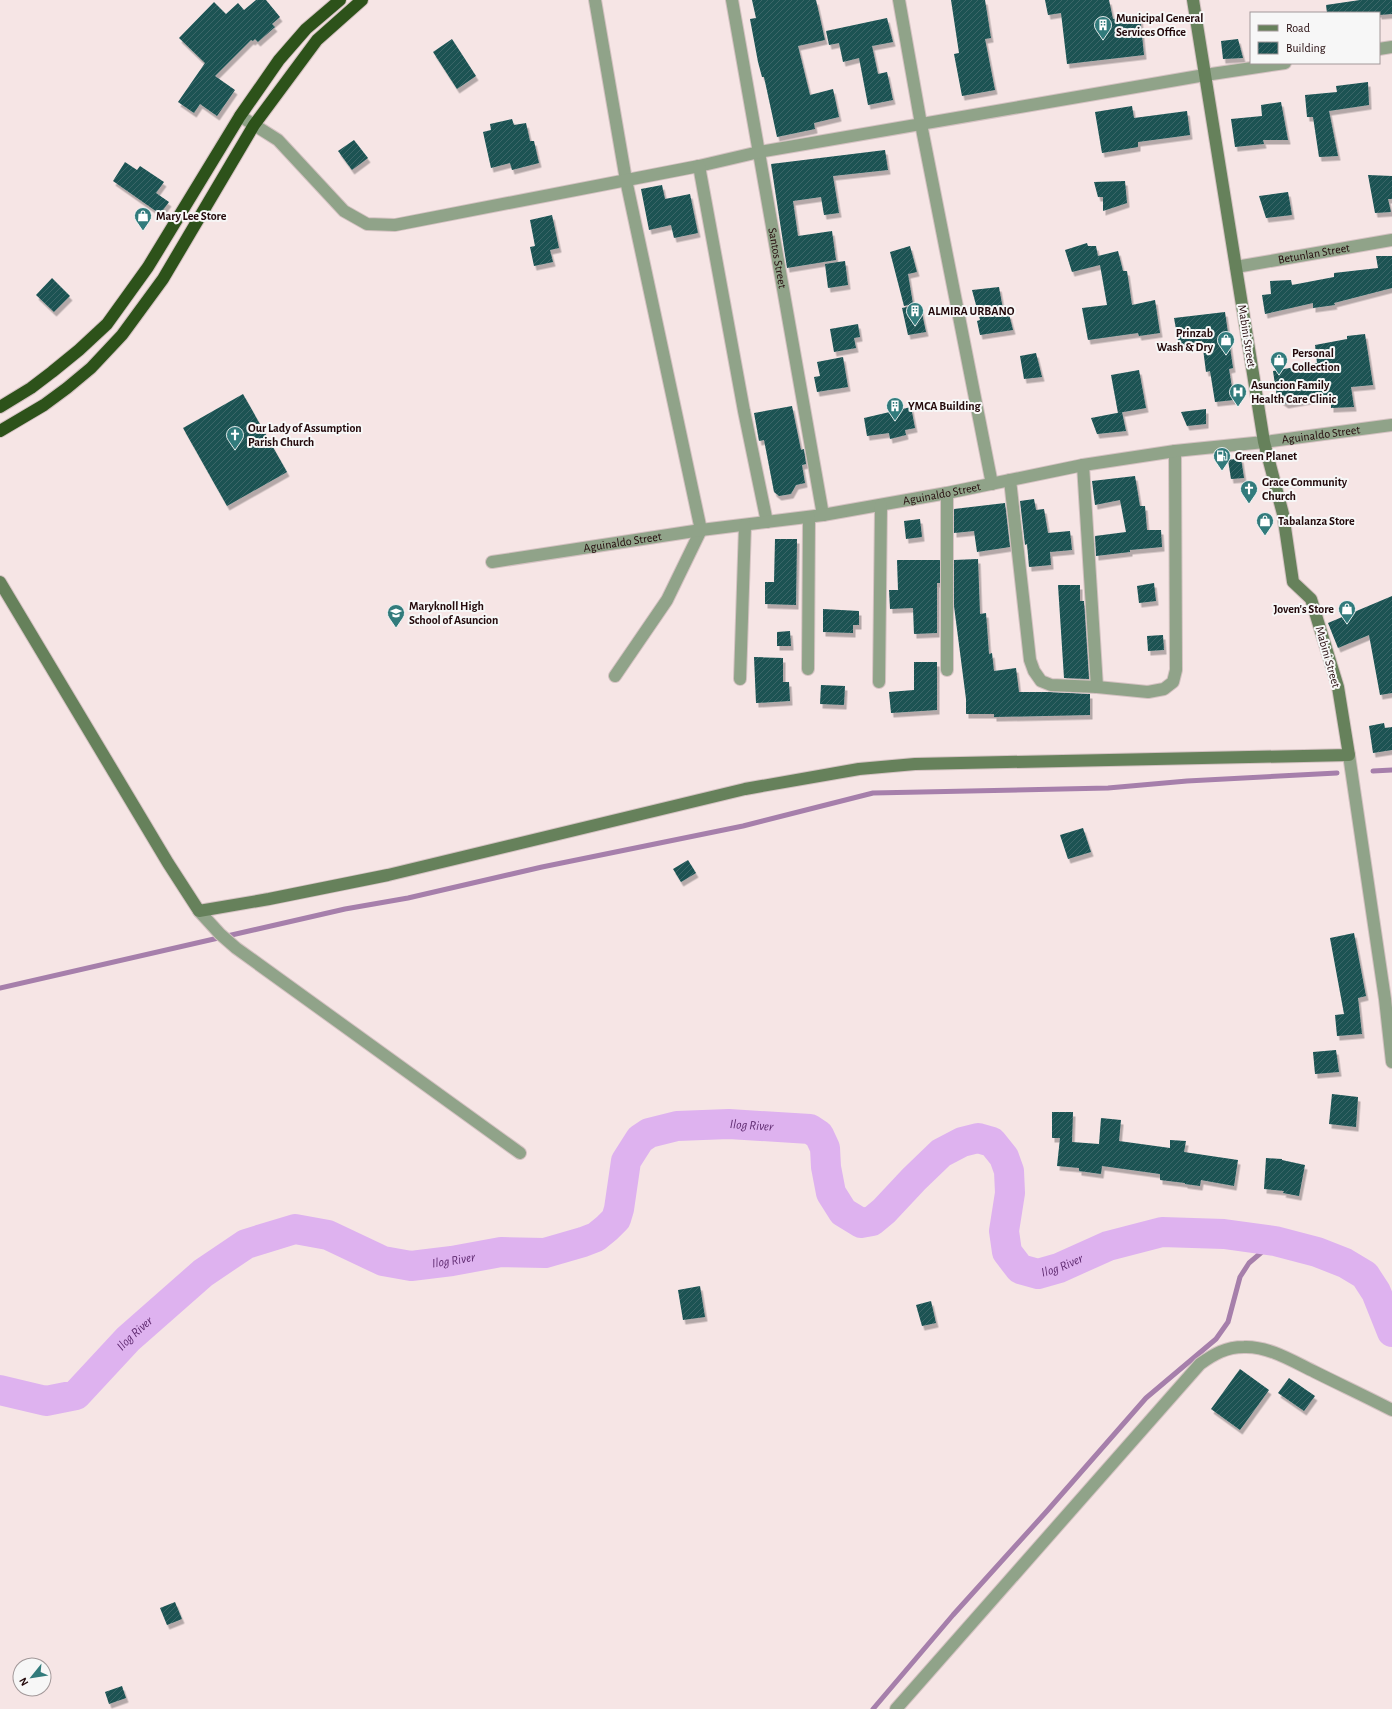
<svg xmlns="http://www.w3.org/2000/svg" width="1392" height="1709" viewBox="0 0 1392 1709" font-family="'Alegreya Sans',sans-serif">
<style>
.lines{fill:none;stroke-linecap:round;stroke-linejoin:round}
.stream{stroke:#a67fab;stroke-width:5}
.river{stroke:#deb2ef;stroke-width:30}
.building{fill:url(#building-hatch);filter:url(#shadow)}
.street-casing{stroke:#d4c2c2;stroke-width:14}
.secondary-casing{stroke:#d4c2c2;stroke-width:14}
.highway-casing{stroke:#d4c2c2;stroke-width:14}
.street{stroke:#90a389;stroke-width:12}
.secondary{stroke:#66815b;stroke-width:12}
.highway{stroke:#2d521a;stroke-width:12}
.labels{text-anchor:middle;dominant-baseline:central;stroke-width:4;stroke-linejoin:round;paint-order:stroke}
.poi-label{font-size:12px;font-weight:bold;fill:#23090b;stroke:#f7f7f7;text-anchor:start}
.street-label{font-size:12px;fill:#23090b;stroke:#f7f7f7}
.water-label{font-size:13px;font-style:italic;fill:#5f2a70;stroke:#f7f7f7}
</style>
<defs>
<pattern id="building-hatch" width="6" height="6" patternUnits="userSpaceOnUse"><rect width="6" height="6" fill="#1a5253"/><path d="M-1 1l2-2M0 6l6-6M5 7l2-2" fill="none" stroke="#3b6667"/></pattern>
<filter id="shadow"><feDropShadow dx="2.5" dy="4.5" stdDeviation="0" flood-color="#0004"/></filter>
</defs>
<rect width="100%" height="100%" fill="#f6e5e5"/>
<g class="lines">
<g class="stream">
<polyline points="1373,771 1392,770"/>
<polyline points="0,988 345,909 408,898 542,867 743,826 873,793 1108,788 1187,781 1337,773"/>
<polyline points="873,1709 953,1615 1047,1511 1146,1398 1216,1339 1228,1322 1240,1277 1249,1263 1275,1241"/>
</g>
<path class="river" id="s1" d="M0,1390l46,11 30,-6 52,-56 75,-66 43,-29 49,-15 33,6 55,26 28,5 41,-5 49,-9 44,1 38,-11 13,-5 11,-9 9,-9 3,-10 7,-48 14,-22 9,-6 28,-7 52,-2 81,5 9,6 6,13 1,19 5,26 12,19 18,11 11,-2 12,-10 30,-32 27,-26 21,-11 16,-4 14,4 12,15 5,14 1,22 -6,38 3,21 13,17 18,5 21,-6 49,-22 54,-14 62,2 51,7 42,11 28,11 20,12 11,17 16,40"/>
</g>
<g class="building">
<polygon points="256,0 266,0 280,17 272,24 275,27 258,42 255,39 253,41 251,40 215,76 235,90 217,116 200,104 194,113 178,102 205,63 179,38 214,2 226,14 238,3 244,10"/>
<polygon points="752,0 816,0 825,40 798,46 810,95 833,89 839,117 814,123 815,129 777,137 764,77 762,77 758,62 750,19 756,18"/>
<polygon points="951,0 985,0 991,38 985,39 995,90 962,96 954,54 959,53"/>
<polygon points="1045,0 1109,0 1113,19 1140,16 1144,55 1067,64 1061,13 1048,15"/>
<polygon points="1360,0 1392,0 1392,14 1379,15 1379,13 1327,13 1326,5"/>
<polygon points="887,18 893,42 872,46 878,74 887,72 893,100 868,105 859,58 843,62 839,43 829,45 826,31"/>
<polygon points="452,39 476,76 457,89 433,52"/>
<polygon points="1238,39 1243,58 1223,59 1221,41"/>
<polygon points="1368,82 1369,105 1329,111 1338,156 1319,157 1313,117 1307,117 1305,95 1337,92 1336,86"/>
<polygon points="1281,102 1288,140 1263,140 1264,144 1235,147 1231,119 1262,116 1261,105"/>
<polygon points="1132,106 1134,118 1187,111 1190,135 1138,142 1138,147 1102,153 1095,112"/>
<polygon points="512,119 514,125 526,123 530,141 534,141 539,163 512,170 510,163 491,168 483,132 491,130 490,124"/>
<polygon points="354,140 368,158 352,170 338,151"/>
<polygon points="885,150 888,170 833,176 839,213 824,215 821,197 793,201 798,236 832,231 836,260 787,268 771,164"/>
<polygon points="125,162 137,170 140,166 164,182 156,193 169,202 160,214 113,181"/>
<polygon points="1368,175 1392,176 1392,199 1388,199 1391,212 1375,213"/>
<polygon points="1125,181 1127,203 1103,211 1103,197 1098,197 1094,182"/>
<polygon points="662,185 665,199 690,194 698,233 674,238 671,225 649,230 641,189"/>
<polygon points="1288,192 1292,215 1266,218 1259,196"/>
<polygon points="552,215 559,248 550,250 553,262 534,266 530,247 535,246 530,220"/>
<polygon points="1087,243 1088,246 1096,246 1099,262 1098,256 1118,251 1123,271 1127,271 1132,305 1155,300 1160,333 1139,336 1138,333 1088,340 1082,308 1107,305 1100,265 1072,272 1065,250"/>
<polygon points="910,246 917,272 908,274 913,304 904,306 890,252"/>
<polygon points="1376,256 1392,256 1392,288 1334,303 1335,305 1313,308 1313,303 1265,314 1262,295 1271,294 1270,281 1291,280 1292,285 1334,277 1334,273 1378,268"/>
<polygon points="845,261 848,285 828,288 825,264"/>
<polygon points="52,278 70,296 54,312 36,295"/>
<polygon points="999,287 1004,315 1009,314 1013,330 980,335 977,321 980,320 972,290"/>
<polygon points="920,304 926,332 908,335 902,308"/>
<polygon points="1225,312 1233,368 1229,369 1234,400 1215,402 1210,371 1206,372 1202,341 1179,346 1174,318"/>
<polygon points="858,324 860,337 854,338 856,348 834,352 830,329"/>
<polygon points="1365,334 1373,385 1351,387 1354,407 1331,408 1331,396 1286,404 1277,398 1273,371 1317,363 1315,345 1347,339 1347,336"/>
<polygon points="1036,353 1042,377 1024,379 1020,356"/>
<polygon points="843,357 848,387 817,392 814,377 820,376 817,362"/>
<polygon points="1139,370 1146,408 1118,413 1111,375"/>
<polygon points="243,394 287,472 227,506 183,428"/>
<polygon points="792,406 801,450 804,449 806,464 802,465 805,483 796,485 791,494 779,496 774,492 764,440 759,441 754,413"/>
<polygon points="911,407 915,428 905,430 906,435 890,439 889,433 867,436 864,418"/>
<polygon points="1206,409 1206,424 1187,426 1181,412"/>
<polygon points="1122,412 1126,431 1097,434 1091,418"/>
<polygon points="1241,458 1244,478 1231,479 1228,460"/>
<polygon points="1135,476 1140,506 1145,506 1147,530 1161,530 1162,547 1130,550 1130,552 1096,556 1095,536 1126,532 1120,500 1095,505 1092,481"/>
<polygon points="1034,499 1036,510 1044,509 1048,533 1070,531 1072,550 1050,552 1051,565 1029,567 1027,544 1025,545 1020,501"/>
<polygon points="1005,503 1010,547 977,552 974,531 954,533 954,509"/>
<polygon points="920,519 922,537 906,539 904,521"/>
<polygon points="775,539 797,539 796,605 765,604 765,582 774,582"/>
<polygon points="978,559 980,614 986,613 989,654 992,653 994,671 1016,668 1019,692 1048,692 1090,694 1090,715 994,717 994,714 966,714 966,699 954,606 954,560"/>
<polygon points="897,560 940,560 940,583 937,583 937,633 914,634 913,608 890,609 889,590 898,590"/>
<polygon points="1154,583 1156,601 1139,603 1137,586"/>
<polygon points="1058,585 1080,585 1080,601 1084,601 1089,679 1064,678"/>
<polygon points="1392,596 1392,693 1380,695 1369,635 1338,648 1328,623"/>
<polygon points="823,609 859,611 859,625 853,625 853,633 823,632"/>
<polygon points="790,631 791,646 777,646 777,632"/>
<polygon points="1163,635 1164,650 1148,651 1147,636"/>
<polygon points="754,657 783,658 783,682 789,682 790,701 756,703"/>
<polygon points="914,662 937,662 937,710 891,713 889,692 914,690"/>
<polygon points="821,685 845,686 844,705 820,704"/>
<polygon points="1384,723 1385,728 1392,727 1392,750 1373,753 1369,726"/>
<polygon points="1083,828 1091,852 1068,859 1060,835"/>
<polygon points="688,860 696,873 681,882 673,869"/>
<polygon points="1354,933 1366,996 1358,998 1362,1034 1337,1036 1335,1015 1344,1014 1330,938"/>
<polygon points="1336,1050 1339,1072 1315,1074 1313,1052"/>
<polygon points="1332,1094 1358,1097 1356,1127 1329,1124"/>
<polygon points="1052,1112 1073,1112 1072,1142 1099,1144 1101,1118 1121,1120 1119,1141 1170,1148 1170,1140 1186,1141 1184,1152 1238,1160 1234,1186 1201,1180 1200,1186 1185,1184 1185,1183 1160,1180 1160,1174 1102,1166 1101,1174 1079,1171 1079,1168 1057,1166 1060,1138 1052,1138"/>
<polygon points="1266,1158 1282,1159 1282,1160 1305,1165 1299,1196 1283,1193 1284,1191 1264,1189"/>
<polygon points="700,1286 705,1317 683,1320 678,1290"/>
<polygon points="931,1301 936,1323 922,1326 916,1305"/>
<polygon points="1240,1369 1269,1390 1240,1430 1211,1409"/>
<polygon points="1289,1378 1315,1396 1304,1411 1278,1393"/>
<polygon points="175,1602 182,1619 167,1625 160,1608"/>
<polygon points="122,1686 126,1698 109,1704 105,1692"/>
</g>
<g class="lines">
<defs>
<g id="street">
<polyline points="595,0 626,180 701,530 667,600 615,676"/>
<path id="s2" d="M732,0l91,515"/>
<polyline points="899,0 921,124 992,484"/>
<polyline points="1379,49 1392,47"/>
<polyline points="240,116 278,140 344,211 367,224 395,225 699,166 759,152 1205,75 1285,63"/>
<polyline points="699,166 744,411 767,522"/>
<path id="s3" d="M1236,267l156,-27"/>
<polyline points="1083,465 1097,687"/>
<polyline points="1010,480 1030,660 1034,671 1041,681 1051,685 1097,687 1148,692 1164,689 1173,682 1176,670 1175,451"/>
<path id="s4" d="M492,562l209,-32 122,-15 124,-22 136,-28 92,-14 89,-9 128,-17"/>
<polyline points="808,669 809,517"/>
<polyline points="947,670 947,493"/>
<polyline points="740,679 745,526"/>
<polyline points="879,682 881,505"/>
<polyline points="1349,755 1385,999 1392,1062"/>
<polyline points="199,911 220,934 236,948 520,1153"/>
<path d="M896,1709l304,-345c14,-10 26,-17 44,-17 25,-1 50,15 71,25 26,13 52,25 77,38"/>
</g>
<polyline id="secondary" points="0,582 168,863 199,911 269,899 388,875 745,789 859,769 915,764 1349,755 1338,687 1311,599 1293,582 1283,514 1264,442 1193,0"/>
<g id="highway">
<polyline points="0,407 31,388 52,372 79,350 107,324 148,267 240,116 279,60 306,29 340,0"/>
<polyline points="0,431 44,405 67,388 91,368 122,335 163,279 254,125 317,40 362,0"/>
</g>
</defs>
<use href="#street" class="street-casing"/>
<use href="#secondary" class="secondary-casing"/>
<use href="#highway" class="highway-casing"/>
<use href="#street" class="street"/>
<use href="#secondary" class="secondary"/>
<use href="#highway" class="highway"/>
</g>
<defs>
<symbol id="building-pin" viewBox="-11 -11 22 30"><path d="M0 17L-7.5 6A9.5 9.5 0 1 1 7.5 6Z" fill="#327b7c" stroke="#f7f7f7"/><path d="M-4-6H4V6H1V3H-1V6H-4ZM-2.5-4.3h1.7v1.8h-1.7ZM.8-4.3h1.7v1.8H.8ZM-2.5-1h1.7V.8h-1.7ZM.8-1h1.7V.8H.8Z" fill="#fff"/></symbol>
<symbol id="shop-pin" viewBox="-11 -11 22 30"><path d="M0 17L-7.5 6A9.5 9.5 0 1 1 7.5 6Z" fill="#327b7c" stroke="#f7f7f7"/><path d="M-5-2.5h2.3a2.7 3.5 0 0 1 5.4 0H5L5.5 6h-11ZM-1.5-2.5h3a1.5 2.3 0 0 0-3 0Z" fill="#fff"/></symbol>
<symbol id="hospital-pin" viewBox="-11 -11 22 30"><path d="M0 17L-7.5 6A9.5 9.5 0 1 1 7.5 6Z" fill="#327b7c" stroke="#f7f7f7"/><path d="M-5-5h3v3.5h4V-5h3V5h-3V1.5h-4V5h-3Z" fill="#fff"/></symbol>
<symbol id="church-pin" viewBox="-11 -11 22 30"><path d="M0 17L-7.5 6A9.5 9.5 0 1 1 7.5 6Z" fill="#327b7c" stroke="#f7f7f7"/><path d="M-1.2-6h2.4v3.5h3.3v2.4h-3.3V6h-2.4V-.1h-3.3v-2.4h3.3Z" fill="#fff"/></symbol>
<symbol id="fuel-pin" viewBox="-11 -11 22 30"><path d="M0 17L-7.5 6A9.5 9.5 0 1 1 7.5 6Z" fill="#327b7c" stroke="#f7f7f7"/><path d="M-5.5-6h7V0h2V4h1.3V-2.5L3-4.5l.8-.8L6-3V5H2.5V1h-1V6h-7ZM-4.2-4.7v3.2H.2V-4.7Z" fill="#fff"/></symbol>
<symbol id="school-pin" viewBox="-11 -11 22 30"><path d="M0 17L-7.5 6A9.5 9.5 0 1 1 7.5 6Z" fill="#327b7c" stroke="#f7f7f7"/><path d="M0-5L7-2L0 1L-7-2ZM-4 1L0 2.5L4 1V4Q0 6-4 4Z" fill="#fff"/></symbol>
</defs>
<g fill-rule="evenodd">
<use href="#building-pin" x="1093" y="15" width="20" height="27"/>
<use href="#shop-pin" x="133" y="206" width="20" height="27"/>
<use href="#building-pin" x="905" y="301" width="20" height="27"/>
<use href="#shop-pin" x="1216" y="330" width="20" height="27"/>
<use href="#shop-pin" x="1269" y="350" width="20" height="27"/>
<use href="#hospital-pin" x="1228" y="382" width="20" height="27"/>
<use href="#building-pin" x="885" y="396" width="20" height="27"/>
<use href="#church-pin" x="225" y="425" width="20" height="27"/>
<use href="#fuel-pin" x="1212" y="446" width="20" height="27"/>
<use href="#church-pin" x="1239" y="479" width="20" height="27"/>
<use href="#shop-pin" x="1255" y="511" width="20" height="27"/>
<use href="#shop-pin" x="1337" y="599" width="20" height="27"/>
<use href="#school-pin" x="386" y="603" width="20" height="27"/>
</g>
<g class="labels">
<g class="poi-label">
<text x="1116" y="18">Municipal General<tspan x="1116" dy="14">Services Office</tspan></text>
<text x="156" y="216">Mary Lee Store</text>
<text x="928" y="311">ALMIRA URBANO</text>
<text x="1213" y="333" text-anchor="end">Prinzab<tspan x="1213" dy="14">Wash &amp; Dry</tspan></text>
<text x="1292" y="353">Personal<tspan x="1292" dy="14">Collection</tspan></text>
<text x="1251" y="385">Asuncion Family<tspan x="1251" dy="14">Health Care Clinic</tspan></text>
<text x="908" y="406">YMCA Building</text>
<text x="248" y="428">Our Lady of Assumption<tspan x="248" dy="14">Parish Church</tspan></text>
<text x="1235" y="456">Green Planet</text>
<text x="1262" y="482">Grace Community<tspan x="1262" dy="14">Church</tspan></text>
<text x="1278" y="521">Tabalanza Store</text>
<text x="409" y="606">Maryknoll High<tspan x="409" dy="14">School of Asuncion</tspan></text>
<text x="1334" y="609" text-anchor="end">Joven's Store</text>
</g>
<g class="street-label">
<text stroke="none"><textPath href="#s3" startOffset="79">Betunlan Street</textPath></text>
<text stroke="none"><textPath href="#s2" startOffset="262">Santos Street</textPath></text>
<text transform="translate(1247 336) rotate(81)">Mabini Street</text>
<text stroke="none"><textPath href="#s4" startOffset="839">Aguinaldo Street</textPath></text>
<text stroke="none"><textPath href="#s4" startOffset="455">Aguinaldo Street</textPath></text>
<text stroke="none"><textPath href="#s4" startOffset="132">Aguinaldo Street</textPath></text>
<text transform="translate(1328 657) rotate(74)">Mabini Street</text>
</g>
<g class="water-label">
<text stroke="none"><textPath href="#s1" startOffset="895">Ilog River</textPath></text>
<text stroke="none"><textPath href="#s1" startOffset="523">Ilog River</textPath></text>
<text stroke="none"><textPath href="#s1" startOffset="1412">Ilog River</textPath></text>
<text stroke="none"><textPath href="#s1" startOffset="163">Ilog River</textPath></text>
</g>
</g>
<rect x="1250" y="12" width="130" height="52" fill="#f7f7f7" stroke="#a29899"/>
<rect x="1258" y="25" width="20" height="6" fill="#66815b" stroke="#a29899"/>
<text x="1286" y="32" font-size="12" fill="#23090b">Road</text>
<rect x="1258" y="42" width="20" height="12" fill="url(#building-hatch)" stroke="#a29899"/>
<text x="1286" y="52" font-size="12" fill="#23090b">Building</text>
<g transform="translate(32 1677) rotate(240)"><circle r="19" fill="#f7f7f7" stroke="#a29899"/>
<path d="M0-3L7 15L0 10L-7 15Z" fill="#327b7c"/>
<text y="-6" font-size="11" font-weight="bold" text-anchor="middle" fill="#23090b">N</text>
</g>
</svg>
